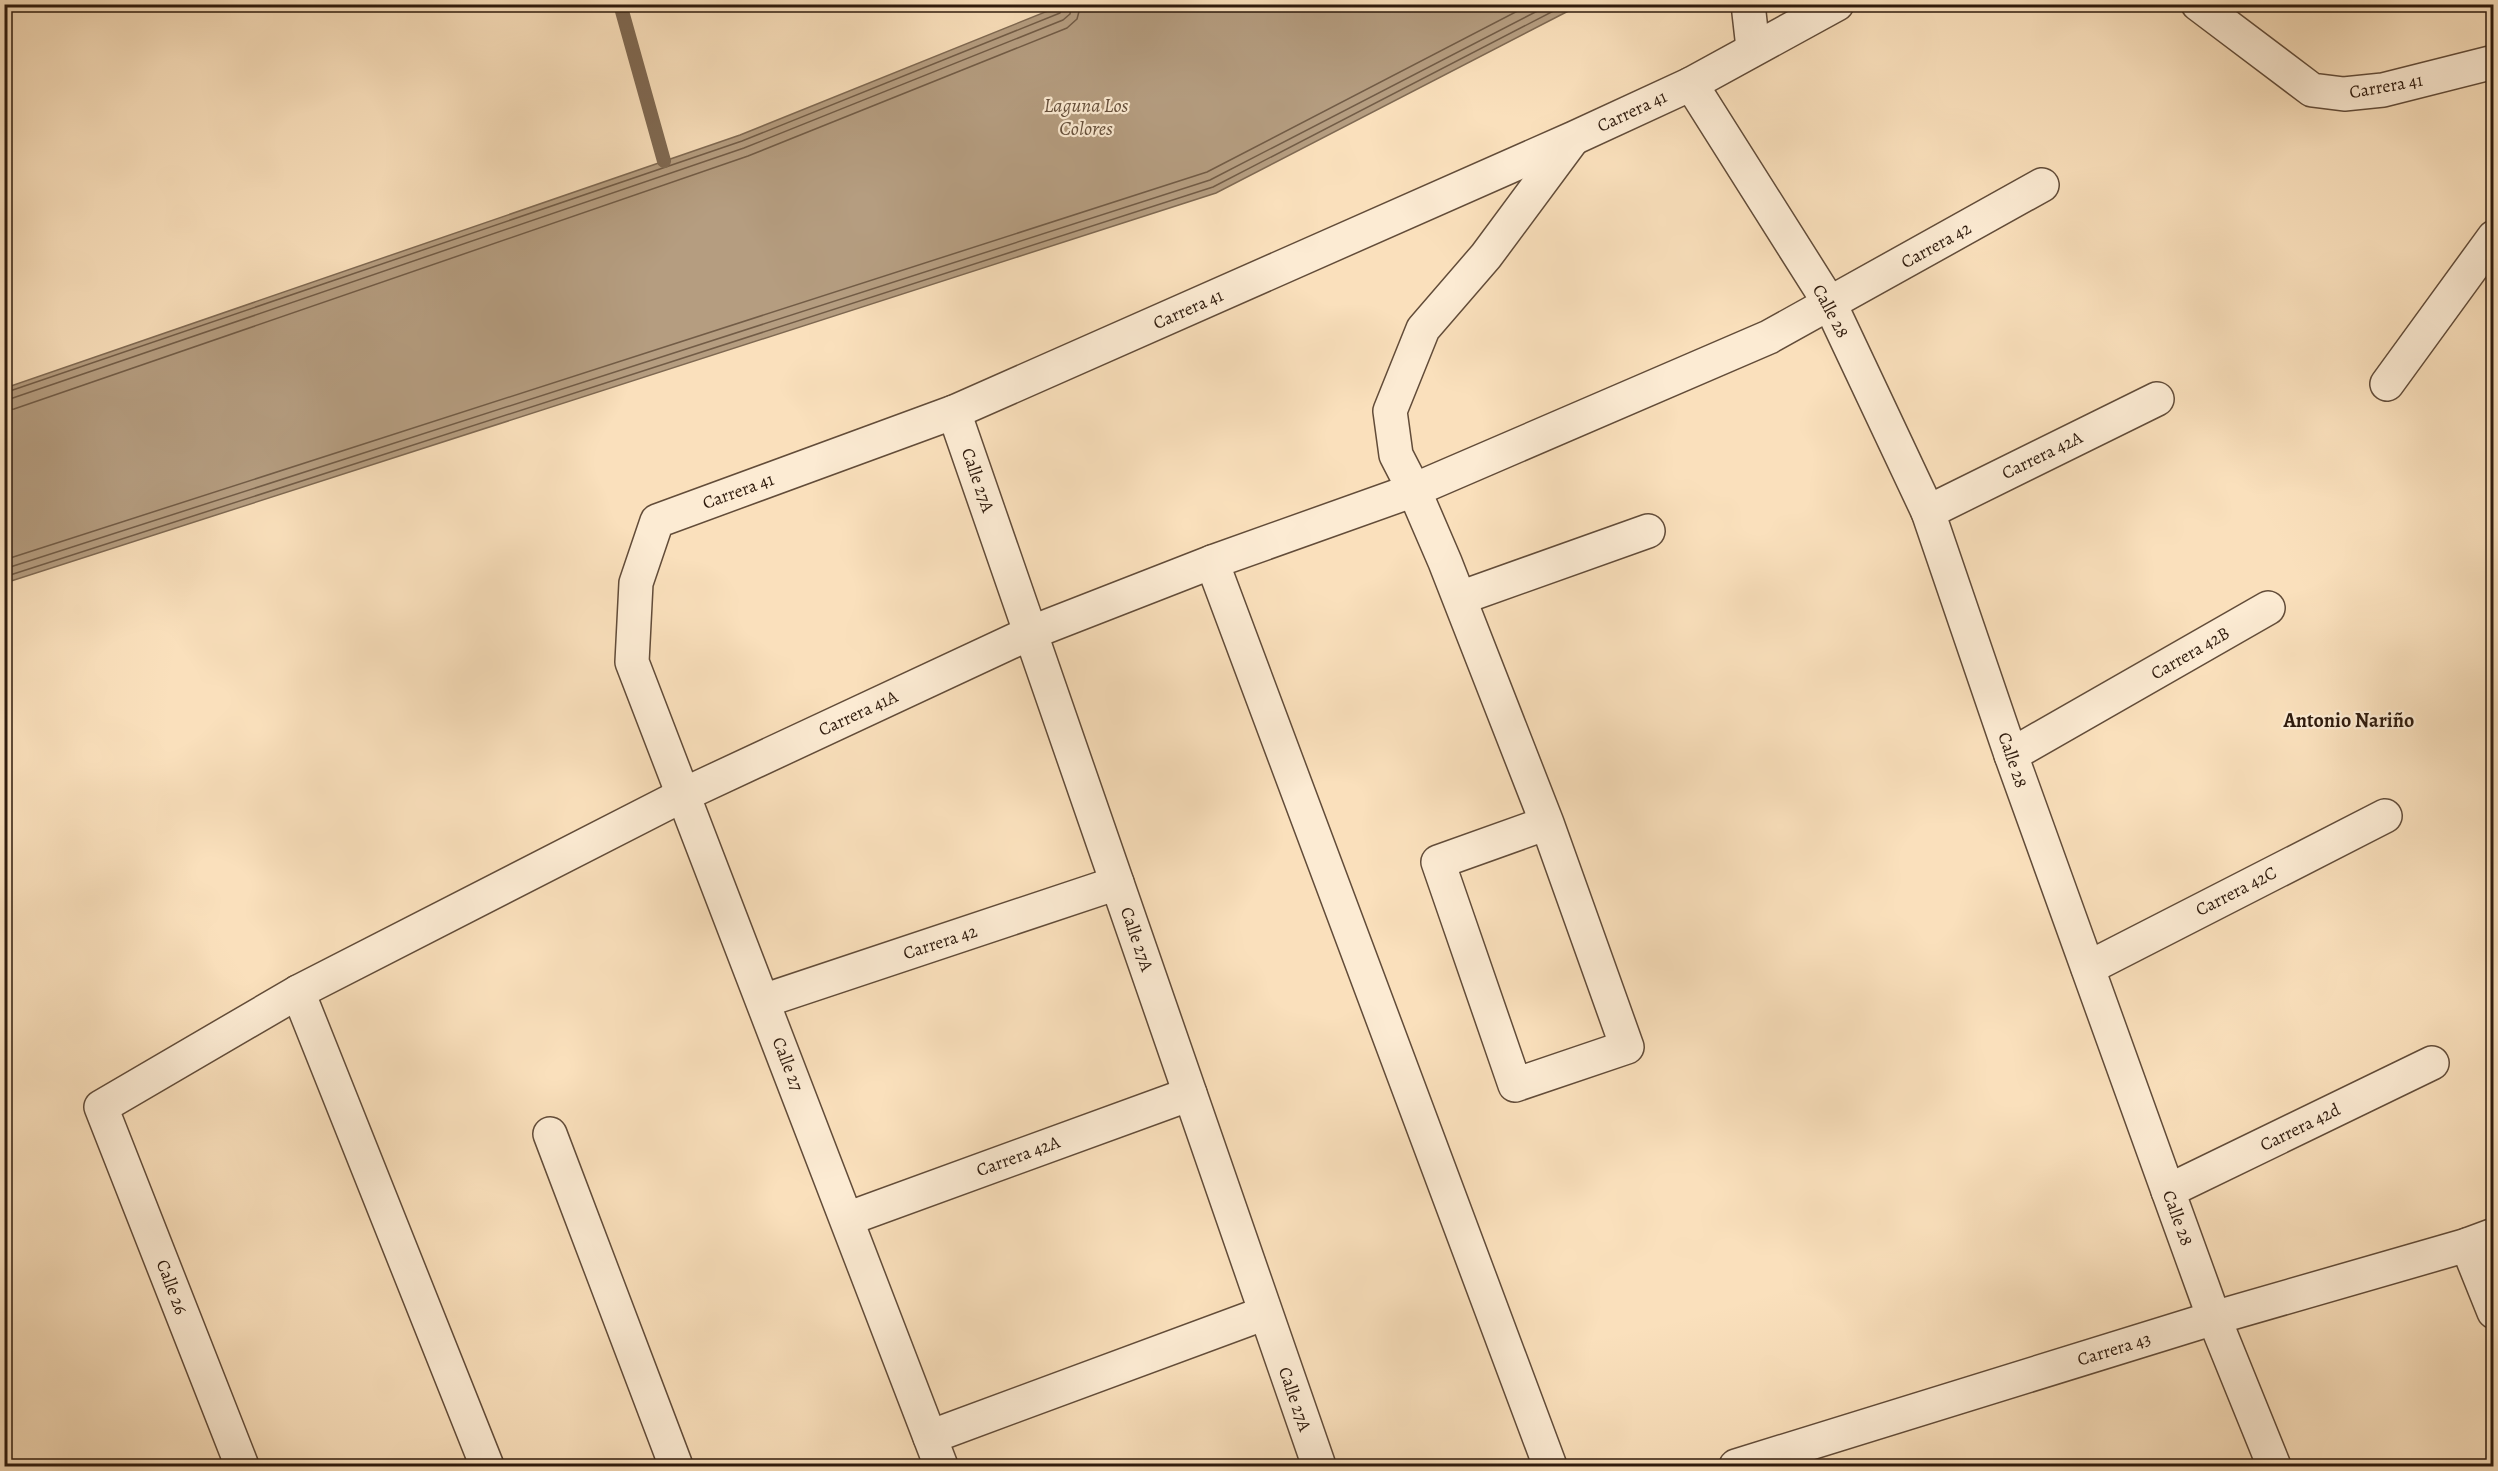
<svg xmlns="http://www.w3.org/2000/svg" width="2498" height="1471" viewBox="0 0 2498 1471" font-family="Alegreya,serif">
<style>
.water{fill:#b59d80;stroke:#7f6952;stroke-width:1.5}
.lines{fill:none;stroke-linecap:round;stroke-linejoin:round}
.shore{stroke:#725c46;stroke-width:1.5}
.stream{stroke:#7f6952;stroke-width:14}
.minor-casing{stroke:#624c39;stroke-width:36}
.minor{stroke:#fcebd3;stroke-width:33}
.labels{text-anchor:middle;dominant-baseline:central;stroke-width:4.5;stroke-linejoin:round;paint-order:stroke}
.street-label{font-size:18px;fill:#2f1b0d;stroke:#fcebd3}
.water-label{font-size:20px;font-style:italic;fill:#654f3b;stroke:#fcebd3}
.neighbourhood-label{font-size:20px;font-weight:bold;fill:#2f1b0d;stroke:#fcebd3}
</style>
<rect width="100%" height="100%" fill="#fae0bc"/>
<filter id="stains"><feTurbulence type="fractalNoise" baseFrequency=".00333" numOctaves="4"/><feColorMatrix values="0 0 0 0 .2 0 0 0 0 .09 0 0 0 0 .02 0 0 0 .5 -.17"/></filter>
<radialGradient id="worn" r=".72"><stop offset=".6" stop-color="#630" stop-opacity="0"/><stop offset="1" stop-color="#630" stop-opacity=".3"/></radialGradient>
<polygon class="water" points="1065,4 1580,5 1216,193 5,583 5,388 740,135"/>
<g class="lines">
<g class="shore">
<polyline points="4,393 742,141 1060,13 1064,4"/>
<polyline points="4,401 744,148 1063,20 1070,14 1072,4"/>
<polyline points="4,410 14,409 748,156 1067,28 1077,19 1081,4"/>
<polyline points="4,560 1207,172 1531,4"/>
<polyline points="4,569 1210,180 1551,4"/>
<polyline points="4,577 1213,187 1567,4"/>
</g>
<polyline class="stream" points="620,4 664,161"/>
<defs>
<g id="minor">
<polyline points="1748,4 1753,48"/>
<polyline points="2198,4 2312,90 2344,94 2383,90 2494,62"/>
<polyline points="1691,84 1830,304 1928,512 2011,755 2168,1191 2214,1318 2274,1466"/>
<polyline points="2387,384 2494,237"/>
<polyline points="954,412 1319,1466"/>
<polyline points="1928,512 2157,399"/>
<polyline points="1460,598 1648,531"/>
<polyline points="2011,755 2268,608"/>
<polyline points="1547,823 1438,862 1515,1085 1627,1047 1547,823 1445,562 1414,490 1396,455 1390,411 1423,329 1486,256 1572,140"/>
<polyline points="2088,968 2385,816"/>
<polyline points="298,992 487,1466"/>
<polyline points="763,1001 1117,883"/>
<polyline points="550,1134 676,1466"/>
<polyline points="2168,1191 2432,1063"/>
<polyline points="847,1219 1190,1094"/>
<polyline points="2467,1245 2494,1312"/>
<polyline points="930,1437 1265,1313"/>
<polyline points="242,1466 101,1107 298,992 685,794 1030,633 1212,562"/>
<polyline points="941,1466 632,662 636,583 657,521 954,412 1574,138 1691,84 1837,4"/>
<polyline points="1550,1466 1212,562 1414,490 1769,337 2042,185"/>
<polyline points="1736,1466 2214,1318 2467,1245 2494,1235"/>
</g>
</defs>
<use href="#minor" class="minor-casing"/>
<use href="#minor" class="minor"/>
</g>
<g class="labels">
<g class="street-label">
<text transform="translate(2386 86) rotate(-10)">Carrera 41</text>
<text transform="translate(1632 111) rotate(-25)">Carrera 41</text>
<text transform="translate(1936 245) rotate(-29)">Carrera 42</text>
<text transform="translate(1188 309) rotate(-24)">Carrera 41</text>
<text transform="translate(1831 311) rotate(62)">Calle 28</text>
<text transform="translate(2042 455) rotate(-26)">Carrera 42A</text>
<text transform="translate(978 480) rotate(71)">Calle 27A</text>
<text transform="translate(738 491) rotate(-20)">Carrera 41</text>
<text transform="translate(2190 653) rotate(-30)">Carrera 42B</text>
<text transform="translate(858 713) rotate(-25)">Carrera 41A</text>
<text transform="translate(2013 760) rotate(71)">Calle 28</text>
<text transform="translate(2236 891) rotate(-27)">Carrera 42C</text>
<text transform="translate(1137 939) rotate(71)">Calle 27A</text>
<text transform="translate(940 942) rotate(-18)">Carrera 42</text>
<text transform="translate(788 1064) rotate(69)">Calle 27</text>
<text transform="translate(2300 1127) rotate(-26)">Carrera 42d</text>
<text transform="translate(1018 1156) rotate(-20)">Carrera 42A</text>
<text transform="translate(2178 1218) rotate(70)">Calle 28</text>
<text transform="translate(172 1287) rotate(69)">Calle 26</text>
<text transform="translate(2114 1349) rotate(-17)">Carrera 43</text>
<text transform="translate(1295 1399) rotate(71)">Calle 27A</text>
</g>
<g class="water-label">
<text x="1086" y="105">Laguna Los<tspan x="1086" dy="23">Colores</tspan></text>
</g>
<g class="neighbourhood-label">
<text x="2349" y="720">Antonio Nariño</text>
</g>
</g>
<rect width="2498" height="1471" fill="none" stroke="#fae0bc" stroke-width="24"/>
<rect x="6" y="6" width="2486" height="1459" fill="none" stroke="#2f1b0d" stroke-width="3"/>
<rect x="12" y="12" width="2474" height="1447" fill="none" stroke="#2f1b0d" stroke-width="1.5"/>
<rect width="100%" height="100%" filter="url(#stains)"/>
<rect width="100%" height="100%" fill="url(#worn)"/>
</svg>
